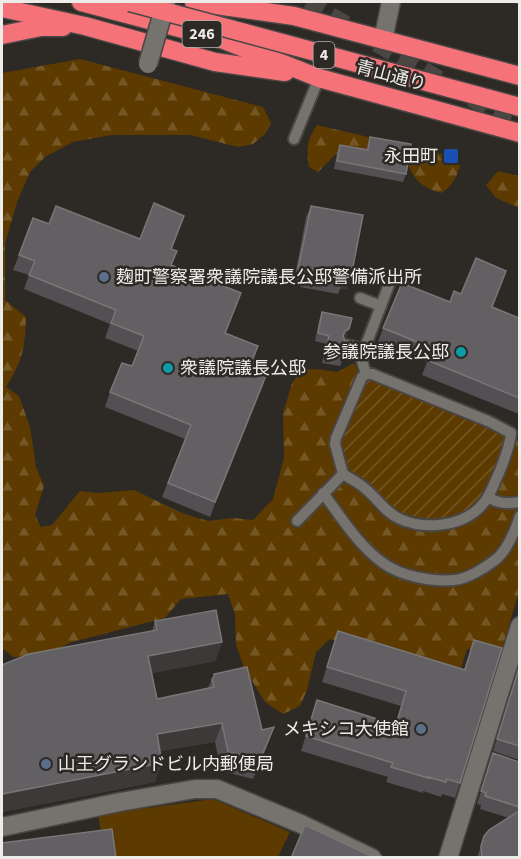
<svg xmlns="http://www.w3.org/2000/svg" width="521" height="859" viewBox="0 0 521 859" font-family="'Source Sans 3','Noto Sans JP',sans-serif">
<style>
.forest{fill:url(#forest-firs)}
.park{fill:#5c3a00}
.garden{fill:url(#garden-furrows)}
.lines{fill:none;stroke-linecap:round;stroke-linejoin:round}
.highway-tunnel{stroke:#4a4642;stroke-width:18;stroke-dasharray:18 9;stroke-linecap:butt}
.lane-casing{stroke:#494643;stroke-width:14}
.street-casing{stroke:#494643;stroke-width:21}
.secondary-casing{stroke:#494643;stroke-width:21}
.highway-casing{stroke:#494643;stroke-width:21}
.lane{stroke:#76726d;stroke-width:10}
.street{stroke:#76726d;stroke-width:18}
.secondary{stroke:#76726d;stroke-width:18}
.highway{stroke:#f67279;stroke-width:18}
.street-bridge-casing{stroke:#494643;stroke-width:21;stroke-linecap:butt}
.highway-bridge-casing{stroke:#494643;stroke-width:21;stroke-linecap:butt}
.street-bridge{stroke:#76726d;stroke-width:18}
.highway-bridge{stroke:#f67279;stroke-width:18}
.wall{fill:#534f52}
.shaded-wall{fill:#3d3939}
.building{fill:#636063;stroke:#797678;stroke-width:1.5}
.transit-dot{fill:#1a4fb4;stroke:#2d2925;stroke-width:2}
.service-dot{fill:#5c6f8a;stroke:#2d2925;stroke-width:2}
.culture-dot{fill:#0f9aa8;stroke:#2d2925;stroke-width:2}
.labels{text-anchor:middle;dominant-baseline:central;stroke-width:5;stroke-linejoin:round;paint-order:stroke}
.shield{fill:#2d2925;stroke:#b4b2ae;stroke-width:1.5}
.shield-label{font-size:16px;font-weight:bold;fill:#eeece9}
.street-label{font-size:18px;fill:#eeece9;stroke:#2d2925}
.poi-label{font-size:18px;fill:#eeece9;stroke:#2d2925;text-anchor:end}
</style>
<defs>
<pattern id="forest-firs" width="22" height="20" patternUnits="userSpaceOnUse" patternTransform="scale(1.5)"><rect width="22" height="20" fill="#5c3a00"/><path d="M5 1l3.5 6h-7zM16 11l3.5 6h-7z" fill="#745725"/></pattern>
<pattern id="garden-furrows" width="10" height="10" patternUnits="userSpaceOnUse" patternTransform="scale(1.5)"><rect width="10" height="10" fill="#5c3a00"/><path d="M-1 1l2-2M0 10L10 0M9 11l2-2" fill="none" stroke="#745725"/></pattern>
</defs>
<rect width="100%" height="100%" fill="#2d2925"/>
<g class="forest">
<path d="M80,59l183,48 8,16 -6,11 -12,10 -15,3 -48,-12h-78l-39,7 -28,15 -15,15 -13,30 -12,42v56l21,17c-1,30 -3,44 -20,70l13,9 11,31 6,40 8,19 -9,29 6,12 11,-2 28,-34 19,2 35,-3 48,23 26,8 25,-3 20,2 20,-21 11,-41 -1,-45 9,-30 10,-13 14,-1 21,3 17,-9 5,11 -29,61 4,30 14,18 11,6 20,22 36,18 18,2 35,-10 16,-10 20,-35 13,-36 2,2v150l-20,66 -32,-9 -9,29 -98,-32 -30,-7 -14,13 -9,38 -7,16 -17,8 -18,-12 -21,-34 -8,-23 -1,-30 -7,-21 -47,5 -16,19 -93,24 -31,15h-28l-11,-9v-575z"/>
<path d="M317,125l132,31 11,10c-4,12 -8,21 -19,27 -18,-5 -29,-14 -34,-32l-71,-7 -18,18 -9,-5c-3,-17 -2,-28 8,-42z"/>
<polygon points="498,171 519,176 519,208 496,198 486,185"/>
</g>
<polygon class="park" points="213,799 290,832 278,857 105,857 98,815"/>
<path class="garden" d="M372,378l126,50c12,10 6,20 1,32 -5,12 -9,28 -16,38 -22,29 -69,29 -96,9 -8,-7 -15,-16 -22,-23 -14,-14 -25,-18 -25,-41 0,-9 22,-52 26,-64z"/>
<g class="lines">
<g class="highway-tunnel">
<polyline points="307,2 445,83"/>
<polyline points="471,98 520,122"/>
</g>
<defs>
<g id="lane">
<polyline points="294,139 319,78"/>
<polyline points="360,298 381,306"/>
<polyline points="347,345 364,349"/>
<path d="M366,374h6l116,47 23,12c-1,14 -7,27 -12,40 -5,10 -9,24 -17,32 -19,22 -57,25 -82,14 -16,-7 -24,-23 -38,-33 -6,-5 -13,-8 -19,-12l-8,-30 1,-6 26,-61z"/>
<polyline points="366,374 361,358 390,282"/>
<path d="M323,493c18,24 35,52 60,70 18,13 48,19 71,17 13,-1 31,-12 41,-20 12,-9 20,-29 25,-44"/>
<path d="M488,497c11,7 19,7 32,5"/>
<polyline points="297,521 343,474"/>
</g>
<g id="street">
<polyline points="2,827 120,802 195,789 217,789 301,824 372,858"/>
<polyline points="448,858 520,626"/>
</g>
<polyline id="secondary" points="383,40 391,2"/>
<g id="highway">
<polyline points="81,2 221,39 319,78 520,133"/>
<polyline points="194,2 294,16 520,76"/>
<polyline points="2,8 85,26 215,62 285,72"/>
<polyline points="2,35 41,27 63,27"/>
</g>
</defs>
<use href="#lane" class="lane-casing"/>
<use href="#street" class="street-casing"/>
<use href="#secondary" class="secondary-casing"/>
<use href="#highway" class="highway-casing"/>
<use href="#lane" class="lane"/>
<use href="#street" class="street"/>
<use href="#secondary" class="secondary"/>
<use href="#highway" class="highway"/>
<defs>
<polyline id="street-bridge" points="148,64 166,2"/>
<polyline id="highway-bridge" points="130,2 520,107"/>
</defs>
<use href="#street-bridge" class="street-bridge-casing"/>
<use href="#highway-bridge" class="highway-bridge-casing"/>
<use href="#street-bridge" class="street-bridge"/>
<use href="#highway-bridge" class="highway-bridge"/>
</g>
<g class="wall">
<polygon points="504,2 519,2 519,4"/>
<polygon points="370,137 406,174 403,182 334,169 337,153 340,145 366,149"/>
<polygon points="311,206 347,289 340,289 338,294 300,287 300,282 294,281 306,217"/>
<polygon points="184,216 172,249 172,266 241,293 226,333 253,362 264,383 210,517 162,497 185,439 105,407 110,392 132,366 138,351 105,338 110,324 24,289 29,275 13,270 19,255 49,224 140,239"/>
<polygon points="506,271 492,307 519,318 519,414 422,375 427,362 378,342 383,328 450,302 461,294"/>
<polygon points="322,312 346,338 344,339 343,358 340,366 322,363 326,344 315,341 319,321"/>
<polygon points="155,621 222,642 215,661 152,673 157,699 208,688 214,674 262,730 267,746 253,779 221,771 215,742 160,751 155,782 2,812 152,631"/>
<polygon points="338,631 464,669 474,640 460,783 455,798 442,794 441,797 423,791 423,793 386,782 388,777 301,751 317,700 395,724 401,706 322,682"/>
<polygon points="519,666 519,760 493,751"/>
<polygon points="493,753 519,762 519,858 477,858 484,836 509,818 480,809 481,805 477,804"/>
</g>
<g class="shaded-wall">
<polygon points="344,277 351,277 347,289 340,289"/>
<polygon points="349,329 346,338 342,339 340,344 345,331"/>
<polygon points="269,368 264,383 210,517 215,502"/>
<polygon points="222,642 215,661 141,675 148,656"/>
<polygon points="222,723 215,742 150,753 157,734"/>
<polygon points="274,727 267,746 253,779 260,760"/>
<polygon points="162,763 155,782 2,812 2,794"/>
</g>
<g class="building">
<polygon points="370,137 411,144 406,174 337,161 340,145 368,150"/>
<polygon points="154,203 184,216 171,249 177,251 171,265 241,293 225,333 258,346 252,361 269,368 215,502 168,483 191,425 110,392 122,363 132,366 144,336 111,323 116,310 29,275 35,261 19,255 33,218 49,224 56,206 140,239"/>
<polygon points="311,206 363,215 351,277 344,277 342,282 304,275 304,270 298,269"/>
<polygon points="476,258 506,271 492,307 519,318 519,398 427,360 432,348 383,328 402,283 450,302 454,291 461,294"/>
<polygon points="322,312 352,318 349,329 345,331 343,336 346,343 343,358 325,354 329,336 318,333"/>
<polygon points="216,610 222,642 148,656 157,699 214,687 212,679 214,677 214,674 247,667 262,730 274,727 260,760 228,752 222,723 157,734 162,763 2,794 2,665 29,654 157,630 155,621"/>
<polygon points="338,631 465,670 474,640 502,648 460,783 447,779 446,782 428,777 428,778 391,767 393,763 306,736 317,700 396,725 406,691 327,667"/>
<polygon points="519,668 519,746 497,739"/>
<polygon points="493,753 519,762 519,807 485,796 486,793 481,791"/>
<polygon points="519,811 519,858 482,858 481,846 484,836 489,830"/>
<polygon points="305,825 371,856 381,856 384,858 291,858"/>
<polygon points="112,829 116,858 2,858 2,843"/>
</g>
<rect class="transit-dot" x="443" y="148" width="16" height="16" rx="3"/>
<g class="service-dot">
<circle cx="104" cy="277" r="6"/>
<circle cx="421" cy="729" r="6"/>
<circle cx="46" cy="764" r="6"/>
</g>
<g class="culture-dot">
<circle cx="461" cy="352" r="6"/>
<circle cx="168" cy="368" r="6"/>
</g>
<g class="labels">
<g class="shield">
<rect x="182.5" y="21" width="39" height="26" rx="4.5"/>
<rect x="313.5" y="42" width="21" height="26" rx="4.5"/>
</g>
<g class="shield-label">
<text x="202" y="34">246</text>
<text x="324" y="55">4</text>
</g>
<g class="street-label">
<text transform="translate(391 76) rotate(15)">青山通り</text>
</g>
<g class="poi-label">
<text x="438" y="156">永田町</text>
<text x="116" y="277" text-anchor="start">麹町警察署衆議院議長公邸警備派出所</text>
<text x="449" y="352">参議院議長公邸</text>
<text x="180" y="368" text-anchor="start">衆議院議長公邸</text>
<text x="409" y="729">メキシコ大使館</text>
<text x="58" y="764" text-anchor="start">山王グランドビル内郵便局</text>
</g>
</g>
<rect width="521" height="859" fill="none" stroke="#eeece9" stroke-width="6"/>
</svg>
